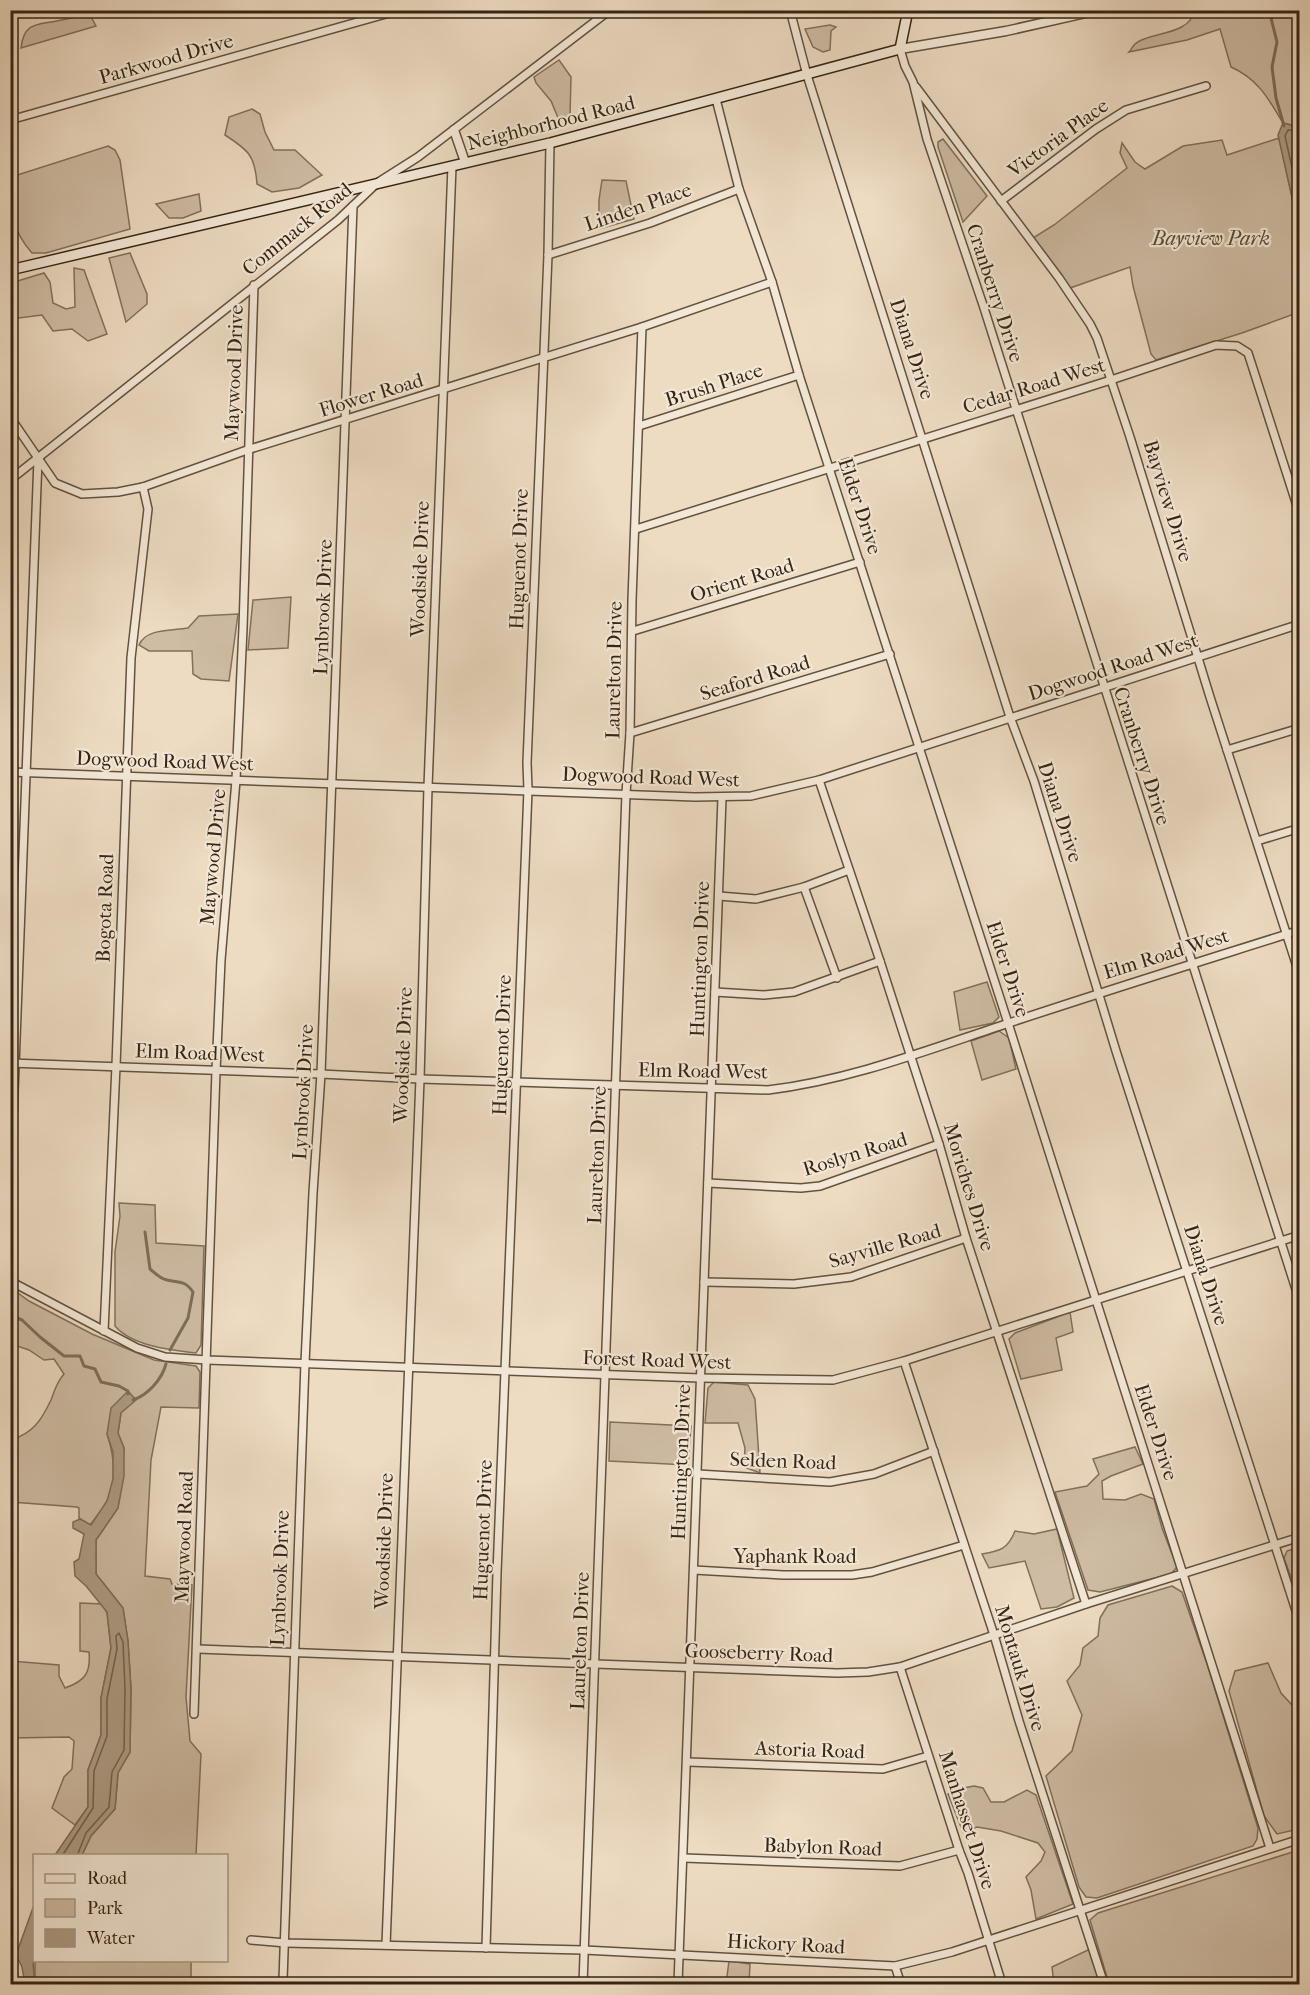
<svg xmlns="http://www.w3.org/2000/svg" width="1310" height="1995" viewBox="0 0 1310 1995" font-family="'IM FELL French Canon',serif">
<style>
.green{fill:#cebca4;stroke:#82705b;stroke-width:1.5}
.water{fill:#ae9d86;stroke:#7e6d58;stroke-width:1.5}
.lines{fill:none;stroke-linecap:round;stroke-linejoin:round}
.shore{stroke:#72614c;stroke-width:1.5}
.stream{stroke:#7e6d58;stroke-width:3}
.minor-casing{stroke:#63523e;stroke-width:10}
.tertiary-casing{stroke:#63523e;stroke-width:11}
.secondary-casing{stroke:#352512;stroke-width:12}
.minor{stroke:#f3e8d7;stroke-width:7}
.tertiary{stroke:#f3e8d7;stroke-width:8}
.secondary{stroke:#f3e8d7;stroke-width:9}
.labels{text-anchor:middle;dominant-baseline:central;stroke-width:4.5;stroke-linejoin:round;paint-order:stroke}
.street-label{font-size:20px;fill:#352512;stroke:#f3e8d7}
.park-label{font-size:20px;font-style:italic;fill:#5b4b36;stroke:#f3e8d7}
</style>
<rect width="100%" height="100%" fill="#eddbc2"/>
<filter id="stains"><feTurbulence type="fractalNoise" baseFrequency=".00333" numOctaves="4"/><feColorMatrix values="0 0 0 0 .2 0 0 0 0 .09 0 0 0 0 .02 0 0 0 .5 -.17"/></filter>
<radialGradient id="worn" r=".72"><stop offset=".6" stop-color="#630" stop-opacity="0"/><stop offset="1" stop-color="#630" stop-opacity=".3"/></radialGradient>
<g class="green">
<path d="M1194,11h105v116l-16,-4c-15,-25 -25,-44 -52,-56l-11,-38 -33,11 -58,12c2,-2 3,-5 6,-8 12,-12 55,-8 59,-33z"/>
<path d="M90,15l6,11 -75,22c3,-26 16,-23 36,-27 11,-2 21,-5 33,-6z"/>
<polygon points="830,25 836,27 831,31 830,50 823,52 813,47 805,29"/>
<polygon points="559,60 571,77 570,116 559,120 551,101 536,83 534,77"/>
<path d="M252,109l8,5 5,18 9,18h21l27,25 -23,13 -27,4 -15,-8c-2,-29 -9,-34 -32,-49l4,-18z"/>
<polygon points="1279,138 1294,206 1299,269 1299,303 1297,313 1242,333 1156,360 1151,354 1133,286 1130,267 1070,288 1033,238 1054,225 1127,168 1120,153 1122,143 1135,162 1145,169 1183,146 1222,140 1227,155"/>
<polygon points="943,139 987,196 963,222 938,147 938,142"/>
<path d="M108,146l7,4 5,10 10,69 -84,24h-14c-21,-23 -22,-46 -21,-76z"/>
<polygon points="602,180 626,181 634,219 599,229 599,200"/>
<polygon points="199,194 201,211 183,218 169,218 156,204"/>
<polygon points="130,253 147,294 147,304 126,322 109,258"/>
<polygon points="74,268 84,270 107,334 88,341 72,329 53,331 42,315 11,319 11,283 44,273 50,282 53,303 66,309 75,307"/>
<polygon points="291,597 288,648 248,650 253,600"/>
<path d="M238,614l-9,67 -28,-2 -8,-5 -1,-23h-43l-10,-6c7,-17 33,-14 49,-17l11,-12z"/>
<polygon points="987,982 999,1017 993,1023 960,1030 954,992"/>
<polygon points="999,1031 1009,1038 1016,1069 982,1080 971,1041"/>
<path d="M119,1203l36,2 1,38 48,3 -3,99 -5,8c-25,-3 -64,-7 -81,-27v-74l5,-36z"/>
<path d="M11,1288l18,13 63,33 62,26 42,6 4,6 -1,36 -38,-1 -10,53 -6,116 25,3 2,5 20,1 -6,112 4,44 11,13 -5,101h-114l9,-19 24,-27 3,-36 12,-21 1,-63 -3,-48 -5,-33 -27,-34v-34l22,-32 6,-60 -6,-15 3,-20 7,-22 -21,43c7,21 10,46 0,67 -4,8 -11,16 -17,24l-11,-7v-10l-2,-1 -66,-5v-62c22,-7 30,-19 40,-40 4,-10 5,-17 13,-26l-10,-15 -10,1 -15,-10 -18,-6z"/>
<polygon points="1070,1312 1073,1332 1056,1338 1062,1370 1021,1379 1009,1339 1015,1333"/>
<polygon points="714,1382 748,1385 755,1399 760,1473 744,1467 745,1448 738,1423 705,1423 708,1388"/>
<polygon points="610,1422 691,1426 688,1465 609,1461"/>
<polygon points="1135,1447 1143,1464 1111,1476 1102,1481 1103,1499 1125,1500 1141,1494 1154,1499 1162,1528 1177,1567 1171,1574 1100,1592 1088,1590 1055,1492 1087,1486 1099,1474 1093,1459"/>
<path d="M1057,1529l17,69 -17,9 -16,2 -16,-48 -36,7 -7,-14c18,-3 26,-5 33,-23l19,3z"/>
<polygon points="1299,1547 1300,1547 1299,1599 1284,1558 1287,1551"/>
<polygon points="1172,1586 1182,1592 1207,1664 1258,1828 1257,1839 1253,1846 1097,1898 1086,1897 1079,1887 1046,1776 1072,1751 1082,1715 1067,1681 1080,1665 1083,1648 1098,1636 1100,1618 1108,1605"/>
<path d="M80,1603l22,1 5,9 4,35 -10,50v37l-13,35v37l-13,18 -23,-17 12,-31 8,-8 2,-28 -5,-4 -58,1v-77l48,4v11l6,12c20,-7 26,-15 24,-36l-9,-1z"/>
<polygon points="1268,1663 1281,1693 1292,1705 1299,1706 1299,1829 1277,1834 1264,1816 1229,1691 1235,1671"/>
<polygon points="974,1786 983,1788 991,1802 1004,1802 1027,1790 1036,1795 1073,1904 1036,1919 1031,1890 1026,1877 1041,1861 1045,1852 1038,1843 1001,1831 977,1827 963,1832 948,1794 958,1789"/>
<polygon points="1299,1850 1299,1984 1109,1984 1090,1920 1098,1913"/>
<polygon points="1090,1949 1100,1984 1054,1984 1052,1967"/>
<polygon points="35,1960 191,1961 191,1984 35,1984"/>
<polygon points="729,1961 750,1964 749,1984 726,1984"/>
</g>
<g class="water">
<polygon points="1283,123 1299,127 1299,265 1294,206 1278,135"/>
<polygon points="128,1391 136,1400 121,1413 118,1433 124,1448 124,1476 118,1508 96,1540 96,1574 123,1608 128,1641 131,1689 130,1752 118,1773 115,1809 91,1836 82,1855 55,1855 88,1807 88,1770 101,1735 101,1698 111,1648 107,1612 86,1586 75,1576 74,1562 79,1559 84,1534 73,1528 73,1522 80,1519 91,1525 107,1501 113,1479 113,1452 107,1434 111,1408"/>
<polygon points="34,1905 35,1961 33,1963 35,1984 25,1984 22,1967 16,1955"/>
</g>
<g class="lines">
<g class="shore">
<polyline points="1300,131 1288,130 1285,136 1300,204"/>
<polyline points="62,1856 93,1808 94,1771 107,1736 107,1699 117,1649 116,1636 119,1633 123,1642 125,1689 124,1750 112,1772 109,1807 86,1833 77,1856"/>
</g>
<g class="stream">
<polyline points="1269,10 1277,42 1272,67 1276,98 1284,126"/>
<path d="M145,1232l5,37c5,4 10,10 17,11 12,3 18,0 26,12l-5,26 -18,32"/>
<polyline points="10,1315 22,1320 40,1337 64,1356 80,1356 84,1366 95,1369 101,1382 119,1386 128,1391 128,1394"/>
<path d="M133,1400c15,-5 29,-21 33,-36"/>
</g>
<defs>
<g id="minor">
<polyline points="790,10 807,75 1010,717 1034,781 1116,1051 1300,1623"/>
<polyline points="900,49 905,66 913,82 927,139 983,305 1300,1302"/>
<polyline points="916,87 1059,278 1090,324 1097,338 1130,437 1210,697 1300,976"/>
<polyline points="716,99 739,189 772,282 799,375 1008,1023 1270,1848"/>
<polyline points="10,120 400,10"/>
<polyline points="1001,201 1096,129 1126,110 1206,86"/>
<polyline points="548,255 650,223 739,189"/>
<polyline points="10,417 55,483 82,494 118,492 143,487 247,450 642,327 772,282"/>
<polyline points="639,426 799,375"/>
<polyline points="10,480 338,220 377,183 418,157 610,10"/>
<polyline points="636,529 1111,380 1216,345 1237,346 1248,353 1300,515"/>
<polyline points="633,631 860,562"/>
<polyline points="630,733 890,654"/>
<polyline points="1227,750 1300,728"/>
<polyline points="10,772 695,797 751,796 819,780 1300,624"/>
<polyline points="819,780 880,961 939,1144 966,1238 1086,1604"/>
<polyline points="1257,841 1300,828"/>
<polyline points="804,887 837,978"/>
<polyline points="719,896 756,899 804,887 849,870"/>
<polyline points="715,992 764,995 794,992 880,961"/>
<path d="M10,1063l311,11 99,5 348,11c83,-10 162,-41 241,-67 96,-32 193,-62 291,-93"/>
<polyline points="708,1183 801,1188 820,1186 939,1144"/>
<polyline points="10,1198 38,459"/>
<polyline points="10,1281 137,1348 165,1357 207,1360 700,1378 833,1380 904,1361 1300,1235"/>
<polyline points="704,1282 794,1284 851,1277 966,1238"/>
<polyline points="104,1331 116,1066 131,658 148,509 143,487"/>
<polyline points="904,1361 994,1635 1019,1721 1104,1984"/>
<polyline points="698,1474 830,1482 874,1474 934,1451"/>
<polyline points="694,1570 783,1575 852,1575 872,1572 964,1545"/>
<polyline points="198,1649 837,1673 868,1672 900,1667 1086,1604 1300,1537"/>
<polyline points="900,1667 959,1850 968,1873 1002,1984"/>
<polyline points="194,1714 216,1071 221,960 236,780 243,628 254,285"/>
<polyline points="688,1762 883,1769 928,1756"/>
<polyline points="684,1858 900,1866 959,1850"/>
<polyline points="251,1940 286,1943 584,1950 895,1966 952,1952 1300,1839"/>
<polyline points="386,1945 420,1079 428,787 452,166"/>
<polyline points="486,1948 497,1573 528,790 527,763 548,255 550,143"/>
<polyline points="895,1966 901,1984"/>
<polyline points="283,1980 305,1363 313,1193 321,1074 353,206"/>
<polyline points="583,1984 626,794 630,733 632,600 642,327"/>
<polyline points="678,1984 722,798"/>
</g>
<g id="tertiary">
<polyline points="900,49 1006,31 1099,10"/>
<polyline points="454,130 465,162"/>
</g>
<polyline id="secondary" points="10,270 550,143 900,49 908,10"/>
</defs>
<use href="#minor" class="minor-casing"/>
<use href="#tertiary" class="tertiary-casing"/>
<use href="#secondary" class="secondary-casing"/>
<use href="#minor" class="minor"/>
<use href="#tertiary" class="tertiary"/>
<use href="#secondary" class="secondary"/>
</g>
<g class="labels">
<g class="street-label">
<text transform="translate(166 59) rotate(-16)">Parkwood Drive</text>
<text transform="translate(551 123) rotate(-14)">Neighborhood Road</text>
<text transform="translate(1058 138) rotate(-36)">Victoria Place</text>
<text transform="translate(638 207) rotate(-19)">Linden Place</text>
<text transform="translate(297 229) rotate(-39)">Commack Road</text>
<text transform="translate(995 293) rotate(72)">Cranberry Drive</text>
<text transform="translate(912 349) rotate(72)">Diana Drive</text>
<text transform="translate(234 373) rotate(-88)">Maywood Drive</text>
<text transform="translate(714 385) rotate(-18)">Brush Place</text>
<text transform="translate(1034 386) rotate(-17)">Cedar Road West</text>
<text transform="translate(371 395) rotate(-17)">Flower Road</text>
<text transform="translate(1168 501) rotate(73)">Bayview Drive</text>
<text transform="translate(860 506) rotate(72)">Elder Drive</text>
<text transform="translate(519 559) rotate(-88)">Huguenot Drive</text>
<text transform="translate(420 569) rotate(-88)">Woodside Drive</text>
<text transform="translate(742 580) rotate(-17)">Orient Road</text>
<text transform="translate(323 607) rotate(-88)">Lynbrook Drive</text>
<text transform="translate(1113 667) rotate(-18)">Dogwood Road West</text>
<text transform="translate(614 670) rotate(-89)">Laurelton Drive</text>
<text transform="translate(755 678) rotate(-17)">Seaford Road</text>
<text transform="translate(1142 756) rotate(72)">Cranberry Drive</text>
<text transform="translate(165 761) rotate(2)">Dogwood Road West</text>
<text transform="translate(651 777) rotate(2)">Dogwood Road West</text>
<text transform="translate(1060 812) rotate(72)">Diana Drive</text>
<text transform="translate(213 857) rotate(-85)">Maywood Drive</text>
<text transform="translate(105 908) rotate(-88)">Bogota Road</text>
<text transform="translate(1166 954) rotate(-17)">Elm Road West</text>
<text transform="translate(700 959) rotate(-88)">Huntington Drive</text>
<text transform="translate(1008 969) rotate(72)">Elder Drive</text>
<text transform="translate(502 1045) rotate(-88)">Huguenot Drive</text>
<text transform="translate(200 1053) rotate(2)">Elm Road West</text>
<text transform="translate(403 1055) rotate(-88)">Woodside Drive</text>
<text transform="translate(703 1071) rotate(1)">Elm Road West</text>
<text transform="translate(303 1092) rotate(-87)">Lynbrook Drive</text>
<text transform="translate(855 1154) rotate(-17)">Roslyn Road</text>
<text transform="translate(597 1155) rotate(-88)">Laurelton Drive</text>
<text transform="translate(969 1187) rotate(73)">Moriches Drive</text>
<text transform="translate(885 1246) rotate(-16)">Sayville Road</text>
<text transform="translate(1206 1275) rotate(72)">Diana Drive</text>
<text transform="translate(657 1360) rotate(2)">Forest Road West</text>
<text transform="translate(1156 1432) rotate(72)">Elder Drive</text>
<text transform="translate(783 1461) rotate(2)">Selden Road</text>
<text transform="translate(681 1462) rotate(-88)">Huntington Drive</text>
<text transform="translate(483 1530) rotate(-88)">Huguenot Drive</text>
<text transform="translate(184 1537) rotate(-88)">Maywood Road</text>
<text transform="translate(384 1541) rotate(-88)">Woodside Drive</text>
<text x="795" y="1556">Yaphank Road</text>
<text transform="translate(280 1578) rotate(-88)">Lynbrook Drive</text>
<text transform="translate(580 1641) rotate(-88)">Laurelton Drive</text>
<text transform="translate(759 1653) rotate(2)">Gooseberry Road</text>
<text transform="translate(1020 1668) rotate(73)">Montauk Drive</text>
<text transform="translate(810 1750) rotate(2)">Astoria Road</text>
<text transform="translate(967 1820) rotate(72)">Manhasset Drive</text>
<text transform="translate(823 1847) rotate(2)">Babylon Road</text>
<text transform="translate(786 1944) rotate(3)">Hickory Road</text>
</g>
<g class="park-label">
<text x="1211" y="238">Bayview Park</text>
</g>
</g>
<rect width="1310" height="1995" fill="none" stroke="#eddbc2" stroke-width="36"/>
<rect x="12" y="12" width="1286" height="1971" fill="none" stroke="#352512" stroke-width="3"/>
<rect x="18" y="18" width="1274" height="1959" fill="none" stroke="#352512" stroke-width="1.5"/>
<rect x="33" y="1854" width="195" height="108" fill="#f3e8d7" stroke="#a79a88" stroke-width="1.5"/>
<rect x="45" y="1874" width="30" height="9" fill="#f3e8d7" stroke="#a79a88" stroke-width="1.5"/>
<text x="87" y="1884" font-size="18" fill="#352512">Road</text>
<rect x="45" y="1899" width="30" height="18" fill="#cebca4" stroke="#a79a88" stroke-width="1.5"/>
<text x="87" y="1914" font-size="18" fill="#352512">Park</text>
<rect x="45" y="1929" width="30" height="18" fill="#ae9d86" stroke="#a79a88" stroke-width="1.5"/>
<text x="87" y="1944" font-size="18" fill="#352512">Water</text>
<rect width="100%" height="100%" filter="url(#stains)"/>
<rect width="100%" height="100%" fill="url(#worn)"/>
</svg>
